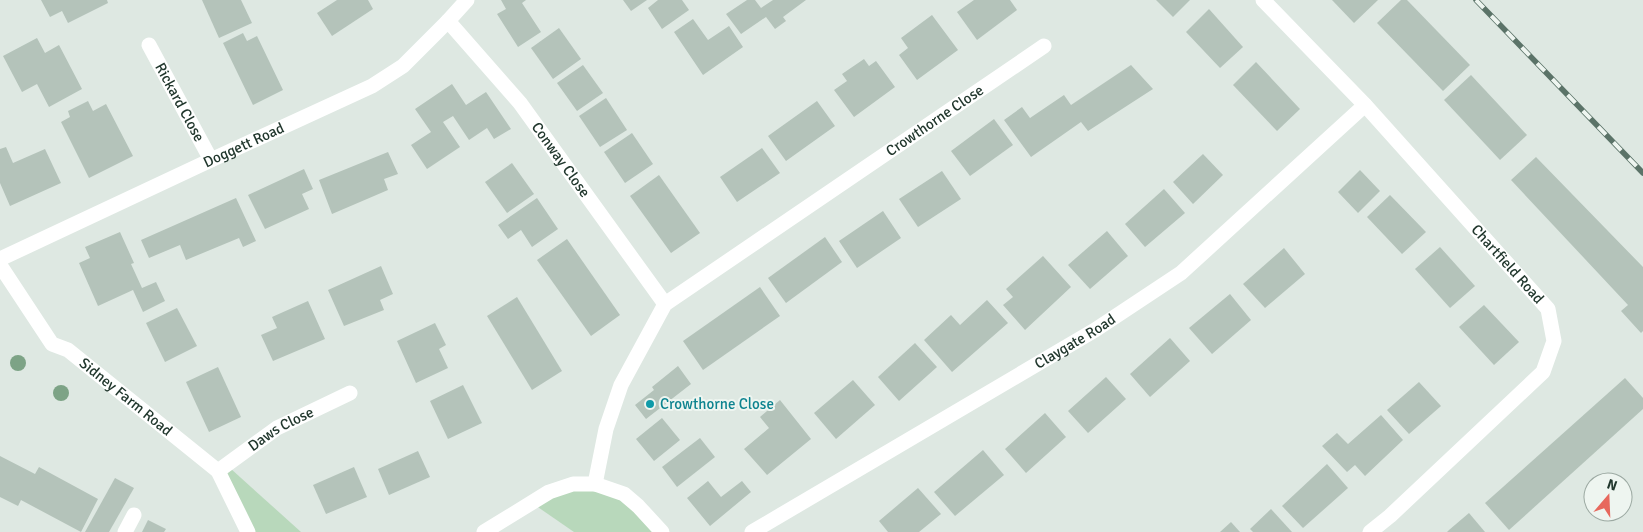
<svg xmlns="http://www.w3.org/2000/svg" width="1643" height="532" viewBox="0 0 1643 532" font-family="Signika,sans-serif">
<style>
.green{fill:#b8d8bb}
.building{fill:#b4c3ba}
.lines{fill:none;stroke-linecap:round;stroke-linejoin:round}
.minor{stroke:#fff;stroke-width:15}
.rail-casing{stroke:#5b7368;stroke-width:5.5}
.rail{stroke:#eef5f0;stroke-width:4;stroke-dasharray:11;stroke-linecap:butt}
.tree{fill:#7da386}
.culture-dot{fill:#0f9aa8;stroke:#eef5f0;stroke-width:2}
.labels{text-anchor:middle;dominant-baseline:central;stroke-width:4;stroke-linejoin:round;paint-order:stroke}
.street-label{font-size:15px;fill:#21372d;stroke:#eef5f0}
.culture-label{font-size:15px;fill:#0d838f;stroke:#eef5f0;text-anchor:start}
</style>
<rect width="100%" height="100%" fill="#dee8e2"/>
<g class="green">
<polygon points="230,468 301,532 255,532 224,472"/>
<polygon points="593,484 632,500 658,532 574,532 532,503"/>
</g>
<g class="building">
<polygon points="41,0 107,0 108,3 68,23 62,11 50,17"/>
<polygon points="202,0 241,0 252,23 219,38"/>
<polygon points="337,0 368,0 373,9 332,36 317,13"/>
<polygon points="501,0 526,0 522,3 541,32 518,47 497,14 506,9"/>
<polygon points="623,0 647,0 631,11"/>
<polygon points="658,0 682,0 689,10 662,29 648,8"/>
<polygon points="747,0 755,0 761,8 773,0 806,0 783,17 786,21 775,29 766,17 741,34 726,14"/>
<polygon points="974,0 1010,0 1017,10 977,40 957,12"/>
<polygon points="1156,0 1190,0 1173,17"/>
<polygon points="1332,0 1378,0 1354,23"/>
<polygon points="1401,0 1407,0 1470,65 1443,91 1377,23"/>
<polygon points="1209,9 1243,47 1220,68 1186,32"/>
<polygon points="932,15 958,50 917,80 899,55 908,48 901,38"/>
<polygon points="693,19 708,40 729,26 743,47 703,75 674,32"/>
<polygon points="559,28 581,59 553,79 531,48"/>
<polygon points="243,33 247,41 257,36 283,90 253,105 223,43"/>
<polygon points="37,38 45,53 59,45 82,89 49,107 37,84 22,92 3,56"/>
<polygon points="864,59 869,66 876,61 895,87 854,117 834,90 847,81 842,74"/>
<polygon points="1256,62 1300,109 1277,131 1233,85"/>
<polygon points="583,65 603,93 577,111 557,83"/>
<polygon points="1131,65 1153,89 1088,131 1081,122 1031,157 1004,120 1022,107 1030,118 1064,95 1071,105"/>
<polygon points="1471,75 1527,135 1500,160 1444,100"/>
<polygon points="452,84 466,105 486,92 511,129 494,139 487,128 469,140 453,116 443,122 460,147 427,169 411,145 431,132 415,109"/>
<polygon points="606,98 627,130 600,147 579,116"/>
<polygon points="88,101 93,111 106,104 133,156 89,178 61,122 70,117 68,111"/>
<polygon points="817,101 835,126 786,161 768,136"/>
<polygon points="994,119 1013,145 970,176 951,151"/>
<polygon points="632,133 653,164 625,183 604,152"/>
<polygon points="6,147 13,163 45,149 61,183 10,206 0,183 0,149"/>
<polygon points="762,148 780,173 737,202 720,177"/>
<polygon points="388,152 398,174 384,179 388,190 332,214 319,180"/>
<polygon points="1203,154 1223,175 1193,204 1173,182"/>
<polygon points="1536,157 1643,267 1643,331 1641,333 1621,311 1628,305 1511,180"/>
<polygon points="512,163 534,194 507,213 485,182"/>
<polygon points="304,169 313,189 302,194 309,209 265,229 248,195"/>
<polygon points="1360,170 1380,191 1358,213 1338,192"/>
<polygon points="942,171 961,199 918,227 899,199"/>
<polygon points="659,175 700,233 671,253 630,196"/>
<polygon points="1164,189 1185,213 1145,247 1125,224"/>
<polygon points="1390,195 1426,232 1402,254 1367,217"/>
<polygon points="236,198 256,241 243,247 239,238 186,260 180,245 149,258 141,240"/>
<polygon points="537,198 558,229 532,247 521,230 508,239 498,225"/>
<polygon points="883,211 901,238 857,268 839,241"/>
<polygon points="1107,231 1128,256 1090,289 1068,265"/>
<polygon points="120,232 134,263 131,264 142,288 156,282 165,301 143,312 133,290 98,306 79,263 90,258 85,247"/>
<polygon points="825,237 842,262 786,303 768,278"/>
<polygon points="567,239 620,315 591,336 537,260"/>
<polygon points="1440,247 1475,286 1450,308 1415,269"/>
<polygon points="1284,248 1305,274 1265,308 1243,284"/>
<polygon points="1043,256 1071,287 1025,330 1003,305 1013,297 1006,289"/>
<polygon points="381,266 393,294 380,300 384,310 344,326 328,290"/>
<polygon points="760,287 780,316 703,370 683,341"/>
<polygon points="1230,294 1251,320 1212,354 1189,328"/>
<polygon points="517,297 562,371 532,390 487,316"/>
<polygon points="987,300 1008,323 952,372 924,340 951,315 960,325"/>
<polygon points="308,301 325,339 273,361 261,335 277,328 272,317"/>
<polygon points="1484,305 1519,342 1494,365 1459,327"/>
<polygon points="177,308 197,346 165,362 146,323"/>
<polygon points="435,323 446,345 439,349 448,368 416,383 397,341"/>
<polygon points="1170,338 1190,361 1150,397 1130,374"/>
<polygon points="915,343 937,367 899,401 878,377"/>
<polygon points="678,366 691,384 646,419 635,405 654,390 652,387"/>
<polygon points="218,367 241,417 209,432 186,382"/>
<polygon points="1106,377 1126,399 1088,433 1068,411"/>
<polygon points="1625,378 1643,398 1643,409 1509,530 1485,503"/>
<polygon points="853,380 875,405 836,439 814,413"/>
<polygon points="1419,382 1441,406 1409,434 1387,410"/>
<polygon points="463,385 482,423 448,439 430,401"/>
<polygon points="780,400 811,439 767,475 744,449 769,428 760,417"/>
<polygon points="1045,413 1066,437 1026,473 1005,449"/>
<polygon points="1381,415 1403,440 1365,476 1355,465 1347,472 1322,446 1337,433 1348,444"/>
<polygon points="662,418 680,440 654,461 636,439"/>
<polygon points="700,438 715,457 677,487 662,467"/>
<polygon points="983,450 1004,475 955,516 934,492"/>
<polygon points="418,451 430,477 389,495 378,469"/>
<polygon points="0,456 35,474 39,467 98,499 81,532 21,500 18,506 0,497"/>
<polygon points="1327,464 1348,488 1303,528 1282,506"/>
<polygon points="354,467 367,497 326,514 313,485"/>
<polygon points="115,478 134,488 109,532 85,532"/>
<polygon points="708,481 721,497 742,481 751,492 710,526 687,498"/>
<polygon points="918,488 941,514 919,532 888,532 879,521"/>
<polygon points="1271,509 1292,532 1253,532 1250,529"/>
<polygon points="1469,513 1485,532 1447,532 1449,530"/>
<polygon points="148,520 166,529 164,532 142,532"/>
<polygon points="1231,522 1240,532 1220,532"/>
</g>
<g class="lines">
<g class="minor">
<path id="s1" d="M1263,0l102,105 183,204 6,32 -11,31 -153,144 -20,16"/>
<path id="s2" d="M448,21l72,82 145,201"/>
<path id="s3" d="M149,45l62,115"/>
<path id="s4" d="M0,259l211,-99 161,-74 31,-20 45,-45 19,-21"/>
<path id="s5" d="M0,265l52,79 16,6 150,121 30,61"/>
<path id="s6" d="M218,471l59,-43 73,-35"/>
<path id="s7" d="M595,484l11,-55 15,-44 44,-81 379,-258"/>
<polyline points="125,532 134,515"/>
<polyline points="484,532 549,492 573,484 595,484 624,494 638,506 662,532"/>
<path id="s8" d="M752,532l343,-202 86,-57 184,-168"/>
</g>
<defs>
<polyline id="rail" points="1476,0 1643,173"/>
</defs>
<use href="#rail" class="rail-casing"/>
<use href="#rail" class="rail"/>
</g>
<g class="tree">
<circle cx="18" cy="363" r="8"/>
<circle cx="61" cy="393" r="8"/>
</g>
<circle class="culture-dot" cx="650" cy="404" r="5"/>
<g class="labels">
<g class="street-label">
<text stroke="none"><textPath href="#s3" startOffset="65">Rickard Close</textPath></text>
<text stroke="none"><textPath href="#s7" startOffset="521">Crowthorne Close</textPath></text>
<text stroke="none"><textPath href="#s4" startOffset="269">Doggett Road</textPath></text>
<text stroke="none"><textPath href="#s2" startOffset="179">Conway Close</textPath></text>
<text stroke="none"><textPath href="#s1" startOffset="360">Chartfield Road</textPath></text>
<text stroke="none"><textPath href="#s8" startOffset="375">Claygate Road</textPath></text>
<text stroke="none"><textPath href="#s5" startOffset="186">Sidney Farm Road</textPath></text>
<text stroke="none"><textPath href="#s6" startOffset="76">Daws Close</textPath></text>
</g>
<g class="culture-label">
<text x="660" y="404">Crowthorne Close</text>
</g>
</g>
<g transform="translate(1608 497) rotate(19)"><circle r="24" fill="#eef5f0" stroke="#9ca9a2"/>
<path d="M0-4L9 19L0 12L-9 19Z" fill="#e7685d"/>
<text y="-8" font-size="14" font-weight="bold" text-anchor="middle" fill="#21372d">N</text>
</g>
</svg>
